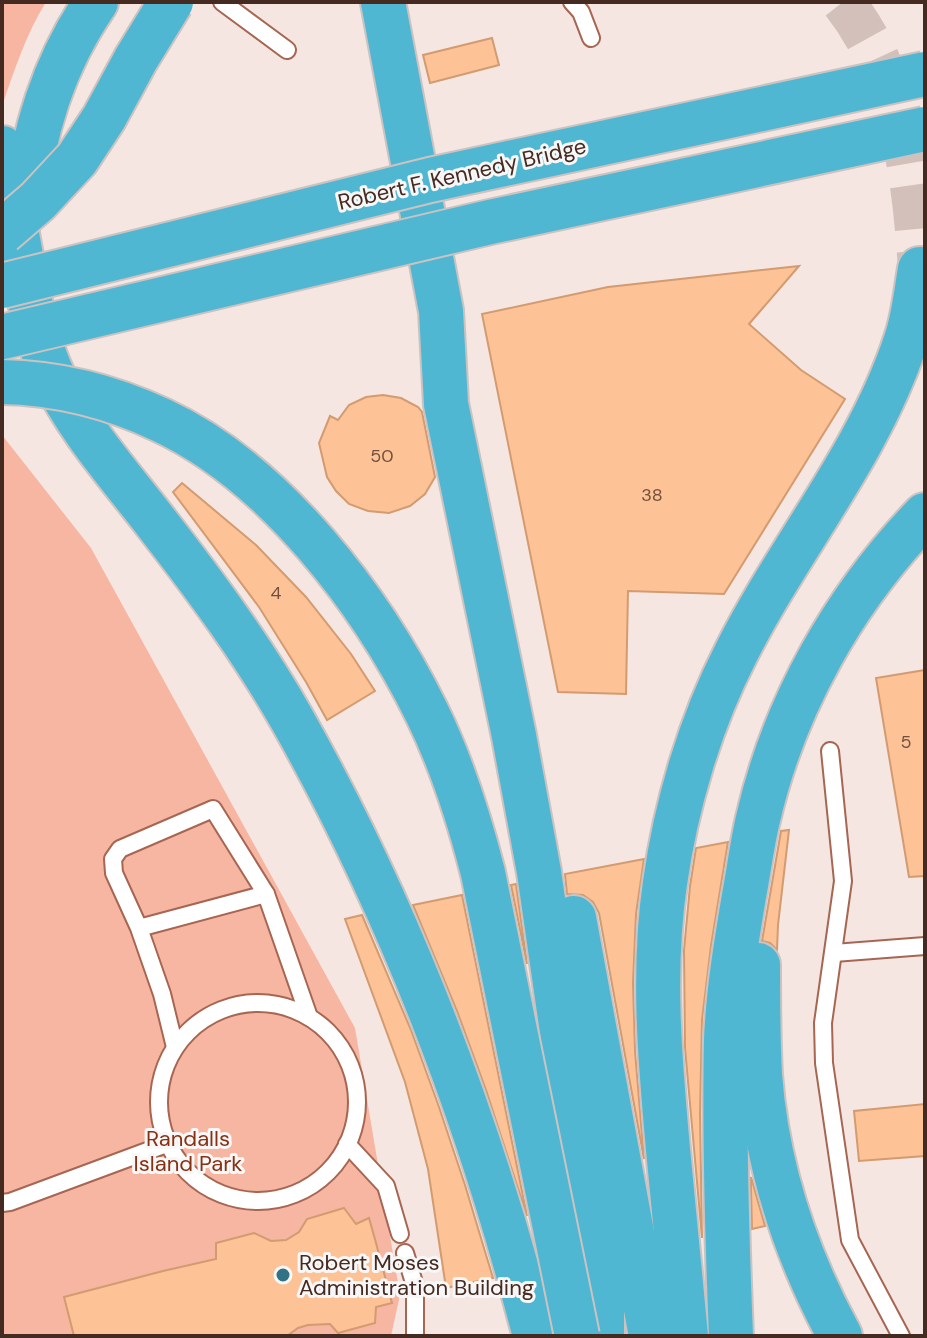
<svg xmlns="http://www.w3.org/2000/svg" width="927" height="1338" viewBox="0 0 927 1338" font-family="'DM Sans',sans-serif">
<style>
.green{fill:#f6b6a2}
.building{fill:#fdc296;stroke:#d39b70;stroke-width:2}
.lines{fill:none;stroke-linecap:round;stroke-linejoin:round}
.motorway-tunnel{stroke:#d3c0bb;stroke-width:44;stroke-dasharray:44 22;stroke-linecap:butt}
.service-casing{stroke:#a66652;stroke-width:20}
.motorway-casing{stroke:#cbc3c1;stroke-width:48}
.service{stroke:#fff;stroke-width:16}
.motorway{stroke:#50b7d2;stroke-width:44}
.motorway-bridge-casing{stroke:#cbc3c1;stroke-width:48;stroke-linecap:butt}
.motorway-bridge{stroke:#50b7d2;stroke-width:44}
.poi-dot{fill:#317385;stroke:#f7f7f7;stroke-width:3}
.labels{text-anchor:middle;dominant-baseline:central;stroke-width:6;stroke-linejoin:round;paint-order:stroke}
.number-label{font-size:18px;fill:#73503e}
.street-label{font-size:22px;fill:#452a21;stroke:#f7f7f7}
.park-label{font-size:22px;fill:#873012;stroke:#f7f7f7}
.poi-label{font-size:22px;fill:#452a21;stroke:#f7f7f7;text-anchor:start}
</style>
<rect width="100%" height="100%" fill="#f6e6e2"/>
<g class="green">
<path d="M2,2h44c-20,32 -32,69 -44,104z"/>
<polygon points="2,435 91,548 355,1028 400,1295 391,1336 2,1336"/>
</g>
<g class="building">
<polygon points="492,38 499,65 430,83 423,55"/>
<polygon points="799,266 749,324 801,370 845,399 724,594 628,591 626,694 558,692 482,314 608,287"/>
<polygon points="383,395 401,398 418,407 422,412 435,477 425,494 410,506 389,513 368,511 349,504 336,491 327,477 319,443 330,416 338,420 349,405 366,397"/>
<polygon points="182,483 256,545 306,597 351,654 375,691 327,720 306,682 259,607 173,492"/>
<polygon points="925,670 925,876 909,877 876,678"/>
<polygon points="789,830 778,925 777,950 770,943 762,941 781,831"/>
<polygon points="728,842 711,946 702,1020 700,1114 702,1238 685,1048 684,950 690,886 696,848"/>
<polygon points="644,859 636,914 633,983 635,1051 644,1159 599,913 593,902 583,895 567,894 565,874"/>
<polygon points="516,884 527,964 511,885"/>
<polygon points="462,895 527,1216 486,1090 457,1011 413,905"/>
<polygon points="362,915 411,1030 439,1107 465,1185 493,1278 446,1288 428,1169 405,1082 345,919"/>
<polygon points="925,1104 925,1156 859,1161 854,1111"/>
<polygon points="751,1177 765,1226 752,1229 751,1188"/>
<polygon points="344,1208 356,1224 369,1218 376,1243 392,1303 376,1307 375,1323 338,1333 330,1324 308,1325 298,1328 287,1336 74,1336 64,1297 163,1271 216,1259 216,1243 254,1233 271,1241 286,1240 299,1232 307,1219"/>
</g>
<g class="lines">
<path class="motorway-tunnel" d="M843,2c59,75 71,175 77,267"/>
<defs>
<g id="service">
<polyline points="222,2 287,50"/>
<polyline points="572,2 581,12 591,38"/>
<polyline points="830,751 843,881 823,1023 824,1063 850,1240 901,1336"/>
<polyline points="266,894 309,1017"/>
<polyline points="139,928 266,894 213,809 120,849 113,859 114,873 139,928 162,994 175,1047"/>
<polyline points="834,953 925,946"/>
<circle cx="258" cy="1102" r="99"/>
<polyline points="347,1144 386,1186 400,1234"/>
<polyline points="2,1203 10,1202 169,1143"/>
<polyline points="405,1253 415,1286 415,1336"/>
</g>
<g id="motorway">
<polyline points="383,2 441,311 446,404 514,736 539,872 602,1310 602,1336"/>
<path d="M2,148c7,41 14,82 22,124 7,34 13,69 28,102 25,54 70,104 106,151 49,63 96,127 135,196 108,192 187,402 242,615"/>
<path d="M26,209c5,-74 28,-146 70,-207"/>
<polyline points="574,918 651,1336"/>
<path d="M758,965c0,36 0,73 2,110 7,93 36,180 80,261"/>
<path d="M686,1336c-6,-62 -12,-125 -18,-187 -8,-88 -16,-178 -3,-266 11,-78 35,-160 71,-230 53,-106 133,-199 170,-313 8,-23 10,-48 14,-71"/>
<path d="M731,1336c-4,-98 -7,-198 -5,-296 2,-49 10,-96 18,-144 5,-26 8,-52 14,-77 26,-114 86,-220 167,-304"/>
</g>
</defs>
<use href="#service" class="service-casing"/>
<use href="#motorway" class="motorway-casing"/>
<use href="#service" class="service"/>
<use href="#motorway" class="motorway"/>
<defs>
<g id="motorway-bridge">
<polyline points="2,232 38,201 77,159 104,118 136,59 171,2"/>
<polyline points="2,286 430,180 925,74"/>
<polyline points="2,337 490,222 925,129"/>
<path d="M2,382c56,1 108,14 159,38 114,53 211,181 266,293 25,51 42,105 56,160l94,463"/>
</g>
</defs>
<use href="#motorway-bridge" class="motorway-bridge-casing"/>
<use href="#motorway-bridge" class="motorway-bridge"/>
</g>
<circle class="poi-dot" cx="283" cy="1275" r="8"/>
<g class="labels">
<g class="number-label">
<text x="382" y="456">50</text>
<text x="652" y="495">38</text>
<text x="276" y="593">4</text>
<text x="906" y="742">5</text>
</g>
<g class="street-label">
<text transform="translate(462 174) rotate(-13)">Robert F. Kennedy Bridge</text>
</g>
<g class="park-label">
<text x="188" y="1138">Randalls<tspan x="188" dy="25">Island Park</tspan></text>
</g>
<g class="poi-label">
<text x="299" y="1262">Robert Moses<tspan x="299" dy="25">Administration Building</tspan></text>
</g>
</g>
<rect width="927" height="1338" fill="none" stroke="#452a21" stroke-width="8"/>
</svg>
